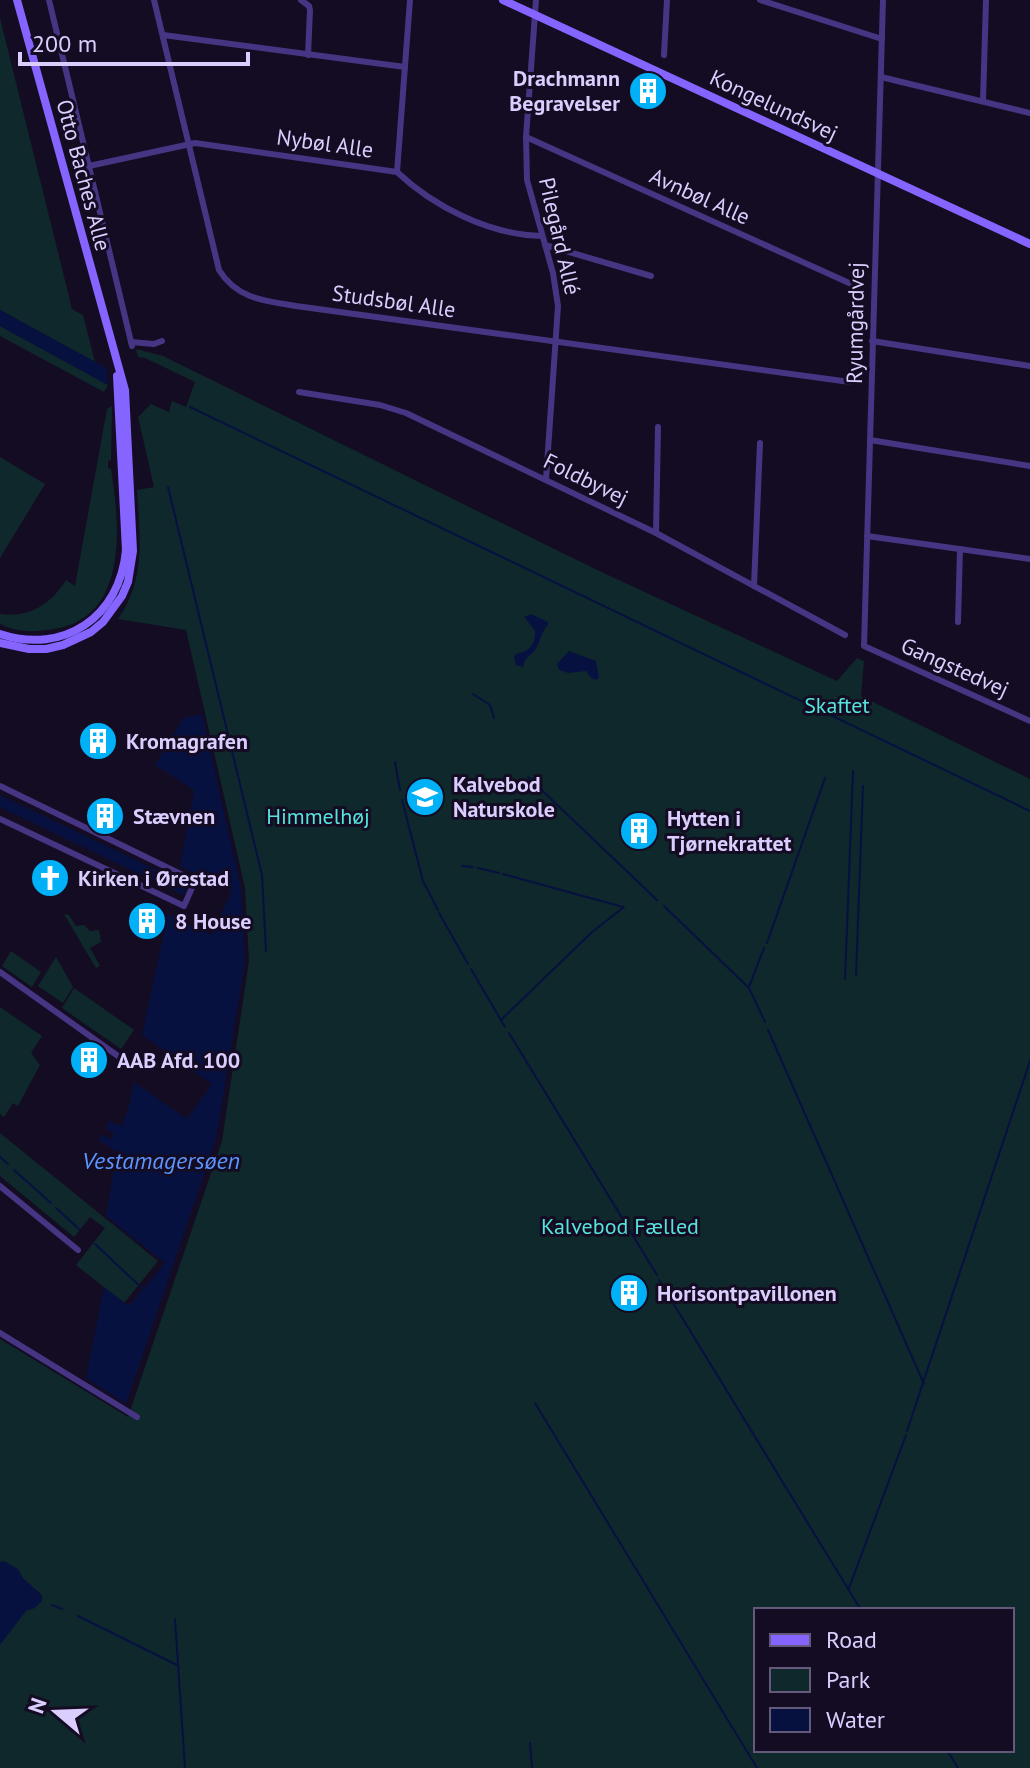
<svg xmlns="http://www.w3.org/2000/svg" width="1030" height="1768" viewBox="0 0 1030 1768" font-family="'PT Sans',sans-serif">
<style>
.green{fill:#0f282c;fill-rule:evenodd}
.water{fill:#071140}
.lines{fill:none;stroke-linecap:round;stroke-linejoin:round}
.stream{stroke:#071140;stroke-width:2}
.street{stroke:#463583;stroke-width:6}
.secondary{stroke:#8564ff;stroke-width:8}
.labels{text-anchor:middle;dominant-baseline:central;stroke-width:6;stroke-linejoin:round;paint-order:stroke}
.poi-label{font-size:22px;font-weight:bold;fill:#dccdff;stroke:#140c22;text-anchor:start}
.street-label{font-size:22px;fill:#dccdff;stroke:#140c22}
.park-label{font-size:22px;fill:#54e4db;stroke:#140c22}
.water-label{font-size:24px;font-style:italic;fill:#5b95ff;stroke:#140c22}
</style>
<rect width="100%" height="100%" fill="#140c22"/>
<g class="green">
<polygon points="0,18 72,309 83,315 95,362 0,310"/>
<polygon points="0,326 108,385 104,392 0,336"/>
<path d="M136,349l27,7 432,213 242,112 20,-23 7,3 -3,35 169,83v989h-1030v-429l128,78 94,-276 27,-180 -4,-73 -59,-258 -68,-11c28,-40 22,-82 19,-129l17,-3 -16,-70 13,-13 18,8 3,-11 14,6 9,-25 -50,-24 -7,-1zM756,1610h256v140h-256z"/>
<path d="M112,406l-1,54 -3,1v7l3,1c9,55 18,149 -57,160 -19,3 -36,4 -54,-5v-10c30,4 51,-10 66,-34l9,6 32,-177z"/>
<polygon points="0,457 45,484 0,558"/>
<polygon points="64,914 69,915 76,926 84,925 90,931 99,930 101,942 90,948 100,966 96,968"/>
<polygon points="11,951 41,972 32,987 2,966"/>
<polygon points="56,957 73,987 63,1003 38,986"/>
<polygon points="74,988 134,1030 121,1049 62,1008"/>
<polygon points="0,1007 42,1036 31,1053 40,1065 18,1106 13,1103 4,1117 0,1114"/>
<polygon points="0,1133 158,1261 124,1303 76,1265 105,1228 90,1217 74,1237 0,1176"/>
</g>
<g class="water">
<polygon points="0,310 106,368 108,385 0,326"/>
<path d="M531,614l17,8v3c-8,8 -7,17 -13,25 -6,7 -10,7 -12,17l-7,-2 -2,-8 2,-3c14,-3 19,-9 19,-23l-11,-14z"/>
<polygon points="569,651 596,661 599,678 596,680 591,678 586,671 568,673 559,670 557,664"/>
<polygon points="202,714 241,888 245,962 216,1139 126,1404 86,1378 104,1287 129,1306 165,1263 106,1216 114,1169 110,1166 118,1152 98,1140 101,1135 112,1139 114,1133 106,1129 109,1121 122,1126 129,1106 134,1082 187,1119 212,1084 142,1035 168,914 211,935 232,891 180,867 194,790 155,765 183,718"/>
<polygon points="0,795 188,885 183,895 0,807"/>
<polygon points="4,1561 18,1569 23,1578 42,1595 42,1601 35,1608 26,1611 0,1645 0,1562"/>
</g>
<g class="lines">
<g class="stream">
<polyline points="190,407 1030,811"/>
<polyline points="168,487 262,875 266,951"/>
<polyline points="473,694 490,705 494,718"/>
<polyline points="395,762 400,790"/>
<polyline points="528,777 657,900"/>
<polyline points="402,800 423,881 438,910"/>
<polyline points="462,866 473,867"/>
<polyline points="478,868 499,873"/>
<polyline points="503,874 623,907"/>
<polyline points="664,906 749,988 765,1022"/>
<polyline points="439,913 468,964"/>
<polyline points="767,943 825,778"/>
<polyline points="471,969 505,1027"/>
<polyline points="856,975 863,786"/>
<polyline points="845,979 853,771"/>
<polyline points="749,987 764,948"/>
<polyline points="501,1020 592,932 624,907"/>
<polyline points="768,1030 924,1384"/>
<polyline points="509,1033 657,1275"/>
<polyline points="0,1157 8,1164"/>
<polyline points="14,1170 51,1203"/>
<polyline points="56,1208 79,1229"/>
<polyline points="95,1244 143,1289"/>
<polyline points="659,1280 861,1610"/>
<polyline points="535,1403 757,1768"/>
<polyline points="907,1431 1030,1061"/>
<polyline points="849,1588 906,1435"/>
<polyline points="52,1605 62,1609"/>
<polyline points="78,1616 177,1665"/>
<polyline points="175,1619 185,1768"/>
<polyline points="530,1743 532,1768"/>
<polyline points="947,1750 958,1768"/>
</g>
<g class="street">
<polyline points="49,0 132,346"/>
<path d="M154,0l65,270c18,29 46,31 77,36l554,76"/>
<polyline points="301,0 309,6 310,10 308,55"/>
<polyline points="536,0 526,137 527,180 553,273 558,306 546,479"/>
<polyline points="760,0 882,39"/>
<polyline points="883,0 864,646 1030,721"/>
<polyline points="163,35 405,67"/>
<polyline points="664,55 667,0"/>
<polyline points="881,77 1030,113"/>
<polyline points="983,101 986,0"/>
<polyline points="526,137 858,287"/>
<path d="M89,166l106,-23 202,29c37,35 93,63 145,64"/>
<polyline points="397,172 410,0"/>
<polyline points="545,245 651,276"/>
<polyline points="872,341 1030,366"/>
<polyline points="131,342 154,344 162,341"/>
<polyline points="299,392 380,405 406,413 656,533 845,635"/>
<polyline points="870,440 1030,466"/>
<polyline points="656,533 658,427"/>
<polyline points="867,536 1030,559"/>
<polyline points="754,586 760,443"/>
<polyline points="958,622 960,549"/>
<polyline points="0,786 195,881 184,906 0,819"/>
<polyline points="0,972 125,1061"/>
<polyline points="0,1186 78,1250"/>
<polyline points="0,1333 137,1417"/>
</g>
<g class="secondary">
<polyline points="503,0 1030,244"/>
<path d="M0,634c64,21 120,-17 126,-84l-9,-174"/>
<polyline points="0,643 29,649 46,649 63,645 91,632 103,622 122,596 128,582 133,551 125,390 17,0"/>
</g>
</g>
<defs>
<symbol id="building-disc" viewBox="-11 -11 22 22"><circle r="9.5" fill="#00b1f8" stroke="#140c22"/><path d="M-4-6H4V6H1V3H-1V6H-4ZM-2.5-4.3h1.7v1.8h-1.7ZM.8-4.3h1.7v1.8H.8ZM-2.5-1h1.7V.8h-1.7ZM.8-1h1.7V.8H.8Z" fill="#fff"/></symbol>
<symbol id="school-disc" viewBox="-11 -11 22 22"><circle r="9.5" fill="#00b1f8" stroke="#140c22"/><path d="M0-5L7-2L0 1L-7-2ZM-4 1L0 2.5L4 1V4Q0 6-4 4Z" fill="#fff"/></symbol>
<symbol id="church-disc" viewBox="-11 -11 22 22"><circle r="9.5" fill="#00b1f8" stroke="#140c22"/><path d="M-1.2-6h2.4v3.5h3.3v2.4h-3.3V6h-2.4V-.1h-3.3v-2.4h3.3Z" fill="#fff"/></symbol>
</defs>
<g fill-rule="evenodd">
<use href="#building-disc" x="626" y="69" width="44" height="44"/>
<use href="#building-disc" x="76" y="719" width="44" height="44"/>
<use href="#school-disc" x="403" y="775" width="44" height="44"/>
<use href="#building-disc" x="83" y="794" width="44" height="44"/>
<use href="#building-disc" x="617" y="809" width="44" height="44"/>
<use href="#church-disc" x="28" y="856" width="44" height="44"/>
<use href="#building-disc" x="125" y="899" width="44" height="44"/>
<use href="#building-disc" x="67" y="1038" width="44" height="44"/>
<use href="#building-disc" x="607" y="1271" width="44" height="44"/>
</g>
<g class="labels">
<g class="poi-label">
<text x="620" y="78" text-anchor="end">Drachmann<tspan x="620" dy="25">Begravelser</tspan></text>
<text x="126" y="741">Kromagrafen</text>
<text x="453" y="784">Kalvebod<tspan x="453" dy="25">Naturskole</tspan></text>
<text x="133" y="816">Stævnen</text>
<text x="667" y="818">Hytten i<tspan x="667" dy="25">Tjørnekrattet</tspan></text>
<text x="78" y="878">Kirken i Ørestad</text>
<text x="175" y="921">8 House</text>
<text x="117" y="1060">AAB Afd. 100</text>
<text x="657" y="1293">Horisontpavillonen</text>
</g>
<g class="street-label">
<text transform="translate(774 105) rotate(25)">Kongelundsvej</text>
<text transform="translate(325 143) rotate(8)">Nybøl Alle</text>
<text transform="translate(84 175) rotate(75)">Otto Baches Alle</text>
<text transform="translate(700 196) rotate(24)">Avnbøl Alle</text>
<text transform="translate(560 236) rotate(77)">Pilegård Allé</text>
<text transform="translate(394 301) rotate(8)">Studsbøl Alle</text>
<text transform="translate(855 323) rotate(-89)">Ryumgårdvej</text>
<text transform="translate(586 479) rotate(26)">Foldbyvej</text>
<text transform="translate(955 667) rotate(24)">Gangstedvej</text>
</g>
<g class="park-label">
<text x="837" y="705">Skaftet</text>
<text x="318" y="816">Himmelhøj</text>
<text x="620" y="1226">Kalvebod Fælled</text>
</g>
<g class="water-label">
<text x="161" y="1160">Vestamagersøen</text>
</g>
</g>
<rect x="754" y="1608" width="260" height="144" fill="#140c22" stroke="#64597a" stroke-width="2"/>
<rect x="770" y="1634" width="40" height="12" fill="#8564ff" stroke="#64597a" stroke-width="2"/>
<text x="826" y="1648" font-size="24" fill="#dccdff">Road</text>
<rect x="770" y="1668" width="40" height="24" fill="#0f282c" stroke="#64597a" stroke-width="2"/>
<text x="826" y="1688" font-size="24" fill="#dccdff">Park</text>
<rect x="770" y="1708" width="40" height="24" fill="#071140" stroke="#64597a" stroke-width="2"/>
<text x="826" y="1728" font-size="24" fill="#dccdff">Water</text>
<g transform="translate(56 1712) rotate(289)" stroke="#140c22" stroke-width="6" paint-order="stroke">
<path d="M0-6L14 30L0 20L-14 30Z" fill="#dccdff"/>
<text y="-12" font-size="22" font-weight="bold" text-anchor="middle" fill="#dccdff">N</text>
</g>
<path d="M20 52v12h228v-12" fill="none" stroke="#dccdff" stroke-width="4"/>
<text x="32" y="52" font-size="24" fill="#dccdff" stroke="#140c22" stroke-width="6" paint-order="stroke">200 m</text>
</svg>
